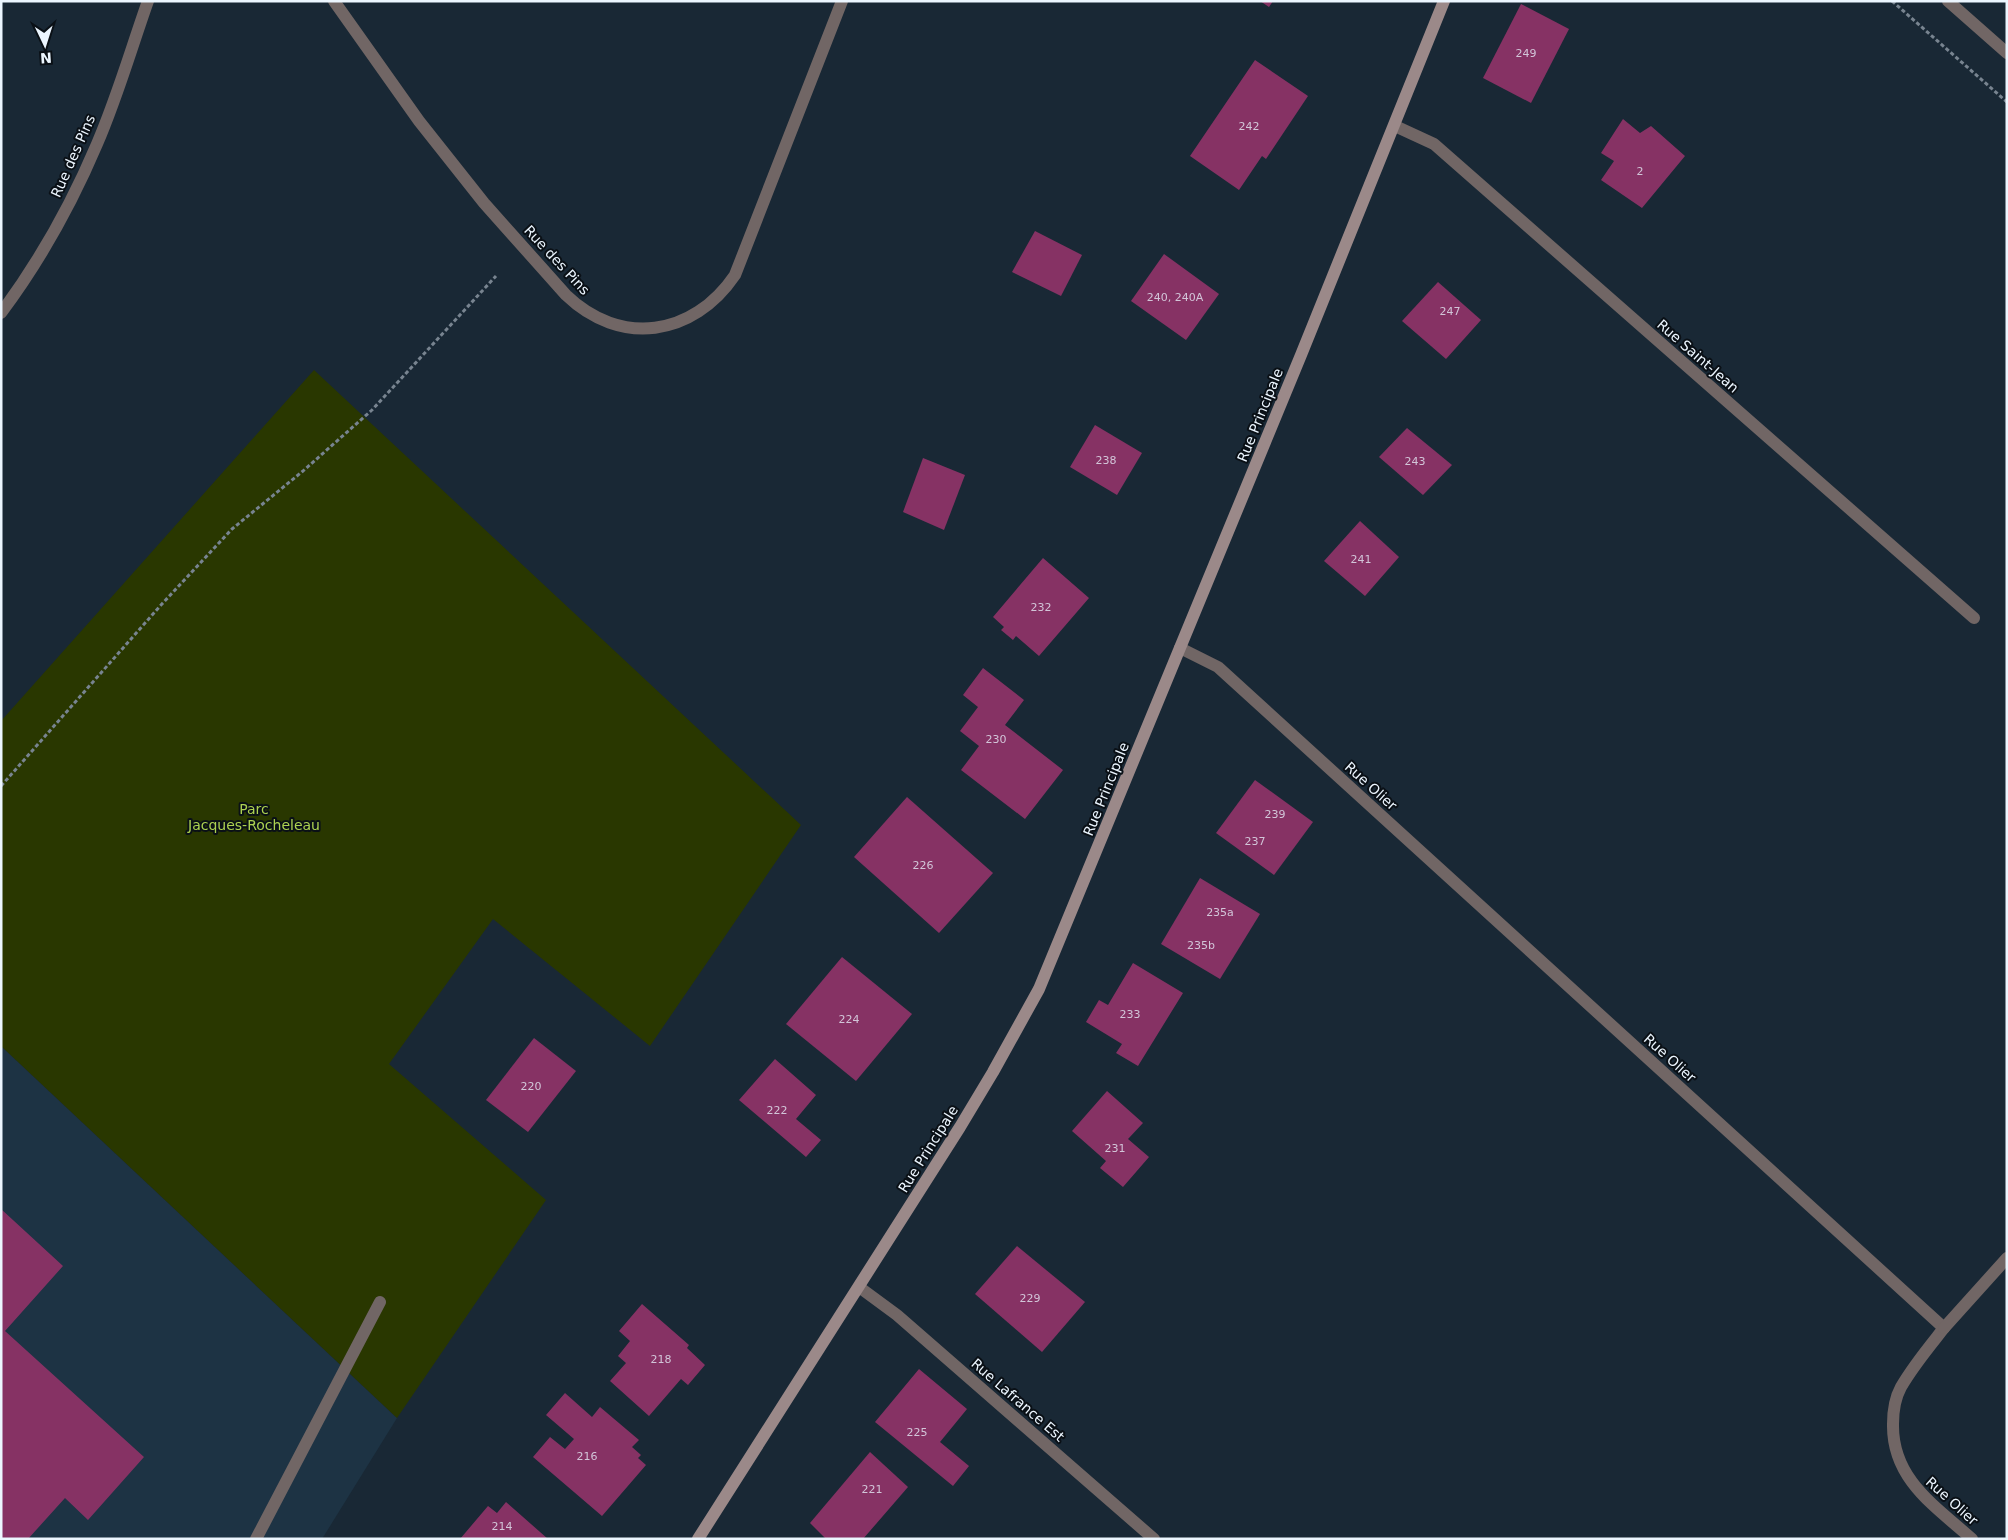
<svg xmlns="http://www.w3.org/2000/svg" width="2008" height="1540" viewBox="0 0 2008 1540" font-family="'DejaVu Sans',sans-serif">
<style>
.built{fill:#1d3344}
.green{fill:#293700}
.building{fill:#863264}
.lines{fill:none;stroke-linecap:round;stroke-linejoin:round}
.path{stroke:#788490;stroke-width:3;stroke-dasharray:4 2.5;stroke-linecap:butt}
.lane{stroke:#716665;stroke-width:12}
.street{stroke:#716665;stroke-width:12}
.secondary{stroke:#9b8989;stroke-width:12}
.labels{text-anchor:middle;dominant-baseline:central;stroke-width:4;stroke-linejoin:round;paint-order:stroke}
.number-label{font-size:11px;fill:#d2c5d8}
.street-label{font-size:14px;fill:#ecf6ff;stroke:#0a1016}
.park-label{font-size:14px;fill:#acd151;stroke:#0a1016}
</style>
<rect width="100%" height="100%" fill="#192835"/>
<polygon class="built" points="1,1046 397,1418 322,1539 1,1539"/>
<polygon class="green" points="314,370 801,825 650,1046 493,919 389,1064 546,1200 397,1418 1,1046 1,721"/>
<g class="building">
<polygon points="1260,1 1273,1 1269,7"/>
<polygon points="1521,4 1569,29 1531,103 1483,78"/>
<polygon points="1255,60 1308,96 1266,159 1262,156 1239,190 1190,156"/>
<polygon points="1623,119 1640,133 1651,126 1685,156 1642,208 1601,180 1614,161 1601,153"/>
<polygon points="1035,231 1082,255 1061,296 1012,272"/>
<polygon points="1164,254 1219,294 1186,340 1131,301"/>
<polygon points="1438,282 1481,320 1446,359 1402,321"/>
<polygon points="1095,425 1142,453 1117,495 1070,467"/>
<polygon points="1407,428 1452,465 1423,495 1379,457"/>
<polygon points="923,458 965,475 944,530 903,512"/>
<polygon points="1360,521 1399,557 1365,596 1324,561"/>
<polygon points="1043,558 1089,598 1039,656 1016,636 1013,640 1001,630 1004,627 993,617"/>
<polygon points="983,668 1024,700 1005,725 1063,770 1025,819 961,770 979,746 960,731 978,707 963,695"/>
<polygon points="1255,780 1313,822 1274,875 1216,833"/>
<polygon points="907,797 993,873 939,933 854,857"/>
<polygon points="1200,878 1260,914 1220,979 1161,944"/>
<polygon points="842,957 912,1014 856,1081 786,1024"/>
<polygon points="1133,963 1183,993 1138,1066 1116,1053 1122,1044 1086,1022 1099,1000 1108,1005"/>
<polygon points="534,1038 576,1071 528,1132 486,1100"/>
<polygon points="775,1059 816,1095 796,1119 821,1140 806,1157 739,1100"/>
<polygon points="1107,1091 1143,1123 1128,1139 1149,1157 1123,1187 1100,1168 1106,1161 1072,1131"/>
<polygon points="1,1209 63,1266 5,1331 144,1457 88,1520 65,1498 28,1539 1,1539"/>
<polygon points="1017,1246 1085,1302 1042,1352 975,1294"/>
<polygon points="642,1304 689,1345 687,1348 705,1365 688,1385 681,1379 649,1416 610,1381 626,1363 618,1356 630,1341 619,1331"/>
<polygon points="919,1369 967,1409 940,1442 969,1466 953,1486 875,1422"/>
<polygon points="565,1393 592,1417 600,1407 639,1440 632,1447 641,1455 638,1458 646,1465 602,1516 533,1457 550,1437 565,1449 574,1439 546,1415"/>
<polygon points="870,1452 908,1487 863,1539 826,1539 810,1523"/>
<polygon points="506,1502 548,1539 460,1539 488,1506 497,1513"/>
</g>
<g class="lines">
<g class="path">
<polyline points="1892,1 2007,102"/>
<polyline points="1,786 161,605 232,529 303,471 372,410 496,276"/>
</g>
<polyline class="lane" points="256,1539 380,1302"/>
<g class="street">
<path d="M334,1l85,120 65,82 82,92c54,52 127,42 169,-20l107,-274"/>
<polyline points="1948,1 2007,53"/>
<polyline points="1395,126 1434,144 1974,618"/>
<path d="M1,313c38,-51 71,-110 96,-169 20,-46 34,-95 51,-143"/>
<path d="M1180,648l38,19 726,661c-15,19 -31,38 -43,59 -6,11 -8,25 -8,37 -1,55 42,82 79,115"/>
<polyline points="859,1287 897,1315 1154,1539"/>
<polyline points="1944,1328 2007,1258"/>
</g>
<polyline class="secondary" points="698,1539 960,1127 993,1072 1039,989 1301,355 1444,1"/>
</g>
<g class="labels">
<g class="number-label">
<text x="1526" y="53">249</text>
<text x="1249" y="126">242</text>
<text x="1640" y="171">2</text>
<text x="1175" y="297">240, 240A</text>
<text x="1450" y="311">247</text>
<text x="1106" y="460">238</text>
<text x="1415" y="461">243</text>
<text x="1361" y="559">241</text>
<text x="1041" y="607">232</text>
<text x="996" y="739">230</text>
<text x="1275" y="814">239</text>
<text x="1255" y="841">237</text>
<text x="923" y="865">226</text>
<text x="1220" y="912">235a</text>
<text x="1201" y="945">235b</text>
<text x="1130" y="1014">233</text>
<text x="849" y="1019">224</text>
<text x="531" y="1086">220</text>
<text x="777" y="1110">222</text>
<text x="1115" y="1148">231</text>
<text x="1030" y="1298">229</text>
<text x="661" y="1359">218</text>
<text x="917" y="1432">225</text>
<text x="587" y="1456">216</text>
<text x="872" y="1489">221</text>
<text x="502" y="1526">214</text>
</g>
<g class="street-label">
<text transform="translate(73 156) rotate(-66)">Rue des Pins</text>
<text transform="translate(557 260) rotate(47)">Rue des Pins</text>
<text transform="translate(1698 356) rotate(41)">Rue Saint-Jean</text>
<text transform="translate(1260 415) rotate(-68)">Rue Principale</text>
<text transform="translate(1371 786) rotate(42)">Rue Olier</text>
<text transform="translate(1106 789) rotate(-68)">Rue Principale</text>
<text transform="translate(1670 1058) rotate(42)">Rue Olier</text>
<text transform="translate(928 1149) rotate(-58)">Rue Principale</text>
<text transform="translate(1018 1400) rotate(41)">Rue Lafrance Est</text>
<text transform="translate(1952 1501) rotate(42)">Rue Olier</text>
</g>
<g class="park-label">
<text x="254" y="809">Parc<tspan x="254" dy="16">Jacques-Rocheleau</tspan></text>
</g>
</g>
<rect width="2008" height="1540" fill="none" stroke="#ecf6ff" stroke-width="5"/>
<g transform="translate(45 45) rotate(176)" stroke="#0a1016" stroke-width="4" paint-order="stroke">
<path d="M0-4L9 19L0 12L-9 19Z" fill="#ecf6ff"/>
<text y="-8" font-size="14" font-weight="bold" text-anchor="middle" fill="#ecf6ff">N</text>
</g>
</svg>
